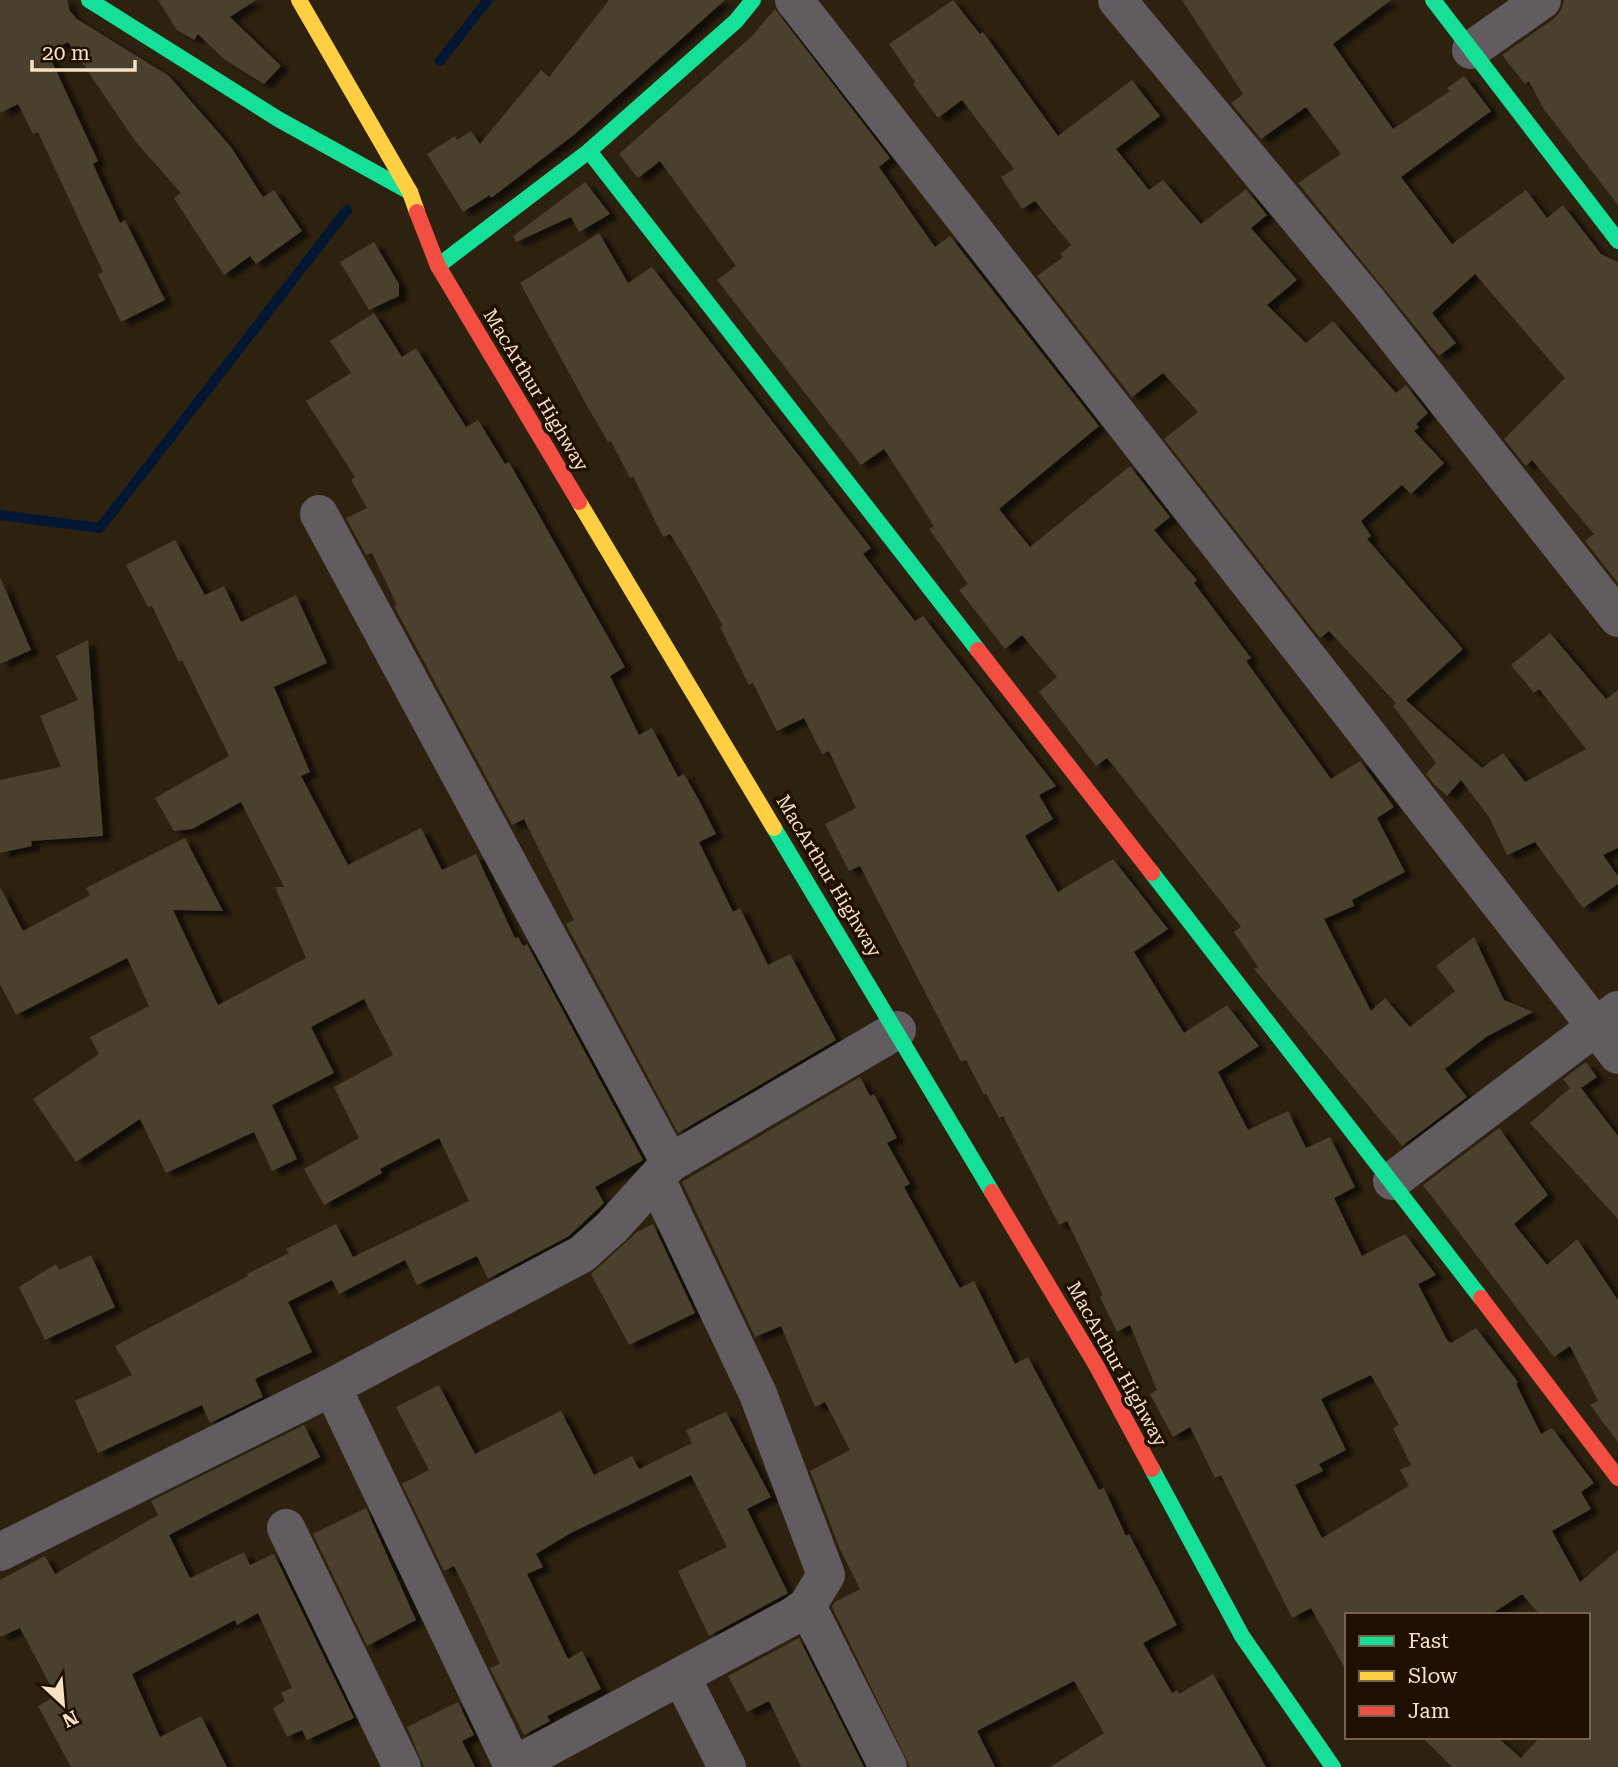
<svg xmlns="http://www.w3.org/2000/svg" width="1618" height="1767" viewBox="0 0 1618 1767" font-family="'Roboto Serif',serif">
<style>
.lines{fill:none;stroke-linecap:round;stroke-linejoin:round}
.stream{stroke:#041732;stroke-width:10}
.building{fill:#49402e;fill-rule:evenodd;filter:url(#shadow)}
.street{stroke:#625b5f;stroke-width:38}
.fast{stroke:#16e098;stroke-width:16}
.slow{stroke:#ffcf43;stroke-width:16}
.jam{stroke:#f24e42;stroke-width:16}
.labels{text-anchor:middle;dominant-baseline:central;stroke-width:7;stroke-linejoin:round;paint-order:stroke}
.street-label{font-size:19px;fill:#f9e2c3;stroke:#1f0f00}
</style>
<defs>
<filter id="shadow"><feDropShadow dx="8" dy="4.5" stdDeviation="2" flood-color="#0009"/></filter>
</defs>
<rect width="100%" height="100%" fill="#2d2210"/>
<g class="lines">
<g class="stream">
<polyline points="440,61 488,0"/>
<polyline points="0,515 100,528 347,210"/>
</g>
</g>
<g class="building">
<polygon points="0,0 67,0 70,11 77,19 169,76 231,147 263,197 274,190 302,231 256,264 250,256 224,275 174,198 181,193 135,141 68,42 48,53 98,161 93,164 120,223 125,220 165,300 121,322 98,274 103,272 38,132 33,134 18,104 0,113"/>
<polygon points="158,0 256,0 230,17 281,66 264,84 225,60 198,34 194,40 177,30"/>
<polygon points="609,0 725,0 575,134 491,198 490,195 463,212 427,154 455,136 457,140 471,131 480,144 541,70 549,77"/>
<polygon points="953,0 980,34 983,32 1058,136 1132,80 1160,116 1116,149 1149,190 1163,180 1201,224 1246,189 1267,215 1251,228 1297,280 1267,305 1306,343 1333,321 1396,393 1406,385 1428,413 1416,424 1419,427 1414,431 1444,463 1411,494 1402,485 1361,521 1371,536 1367,539 1463,649 1406,700 1482,768 1503,753 1525,782 1586,749 1539,689 1534,693 1511,665 1550,633 1606,699 1618,690 1618,848 1603,855 1618,876 1618,884 1583,908 1535,842 1507,855 1489,817 1461,780 1447,796 1435,785 1426,774 1436,763 1393,706 1396,703 1329,631 1320,638 1164,439 1198,412 1163,373 1132,397 1037,276 1063,257 1060,254 1071,245 1035,201 1022,209 1001,177 1014,169 962,100 938,118 913,84 915,82 889,44"/>
<polygon points="1182,0 1391,0 1333,44 1393,129 1450,91 1447,88 1464,76 1491,111 1401,177 1452,244 1526,190 1547,218 1563,205 1601,254 1618,262 1618,583 1585,541 1594,534 1532,460 1526,466 1504,439 1565,378 1475,274 1432,313 1456,343 1439,356 1298,183 1341,154 1306,107 1261,139 1231,103 1243,94"/>
<polygon points="1564,0 1618,0 1618,205 1543,108 1529,81 1525,84 1502,55 1555,18 1561,10"/>
<polygon points="775,9 890,158 879,167 935,247 950,236 1099,426 999,509 1030,547 1130,466 1170,517 1154,530 1197,580 1194,583 1251,658 1246,661 1331,779 1360,761 1394,807 1377,818 1405,872 1352,900 1354,906 1324,919 1371,1011 1385,998 1410,1027 1455,991 1436,966 1474,937 1504,1000 1533,1012 1486,1037 1445,1069 1467,1097 1402,1146 1254,969 1258,967 1234,932 1241,927 1107,758 1096,766 1039,692 1057,677 1022,635 1005,649 959,590 968,584 929,529 934,526 884,449 861,465 717,280 736,266 660,161 638,178 619,154 751,37"/>
<polygon points="585,182 610,214 579,232 571,217 516,242 513,236"/>
<path d="M599,233l29,50 24,-16 219,281 -8,6 52,67 8,-5 133,170 -17,9 14,24 -28,17 33,56 55,-33 55,70 -34,23 50,81 43,-28 32,41 -41,26 30,58 40,-19 18,37 24,-11 25,50 -21,11 28,58 43,-22 31,41 -18,9 29,56 4,3 25,-15 42,54 -2,2 25,50 11,-6 42,55 -13,9 10,17 -39,22 28,51 38,-32v217h-166l-30,-30h75l24,21 19,-21h48v-122h-48l-18,-21 -32,21h-143v57l-36,-64 -19,10 -71,-143 -6,3 -25,-51 -17,10 -23,-43 7,-4 -27,-65 -13,7 -17,-35 3,-2 -36,-74 -8,4 -56,-109 -4,2 -13,-25 -2,2 -18,-35 -5,2 -101,-196 -11,5 -24,-47 31,-16 -27,-57 -7,3 -18,-36 -27,13 -24,-48 -4,2 -29,-58 3,-1 -38,-68 -15,-24 -7,3 -30,-61 -3,2 -19,-37 -3,1 -22,-38 -66,-121zM1371,1375l28,50 -6,3 18,37 -11,5 9,16 -87,52 -27,-53 28,-14 -4,-7 27,-14 -25,-51z"/>
<polygon points="374,242 399,284 399,296 369,310 340,262"/>
<polygon points="374,313 402,357 416,348 466,427 478,420 505,464 509,462 625,667 610,676 639,735 652,728 678,777 684,774 700,802 716,834 699,842 733,912 740,908 768,965 790,954 836,1040 678,1133 566,924 574,920 524,819 512,825 394,606 397,605 372,553 366,555 346,518 367,508 351,480 355,477 306,401 351,373 330,341"/>
<polygon points="175,540 205,595 224,586 241,622 296,595 327,663 274,687 310,772 301,776 348,865 421,828 442,870 476,854 515,938 518,937 523,946 527,944 643,1160 595,1187 604,1203 569,1236 488,1279 477,1256 417,1285 405,1260 339,1294 332,1280 288,1302 312,1352 255,1379 263,1397 210,1423 202,1405 98,1453 75,1401 132,1375 115,1346 248,1276 247,1274 289,1253 286,1249 336,1224 353,1257 469,1201 439,1138 380,1169 382,1173 324,1205 304,1169 359,1138 334,1087 393,1055 364,999 311,1027 334,1073 272,1105 297,1159 272,1171 254,1132 166,1173 140,1119 76,1162 33,1099 99,1054 90,1037 149,1006 127,958 16,1015 0,984 0,887 23,931 90,895 86,888 185,838 223,911 173,910 218,1005 306,958 275,887 284,887 241,802 192,829 174,831 155,798 229,756 182,660 179,662 152,606 148,607 126,565"/>
<polygon points="0,577 31,650 0,664"/>
<polygon points="88,640 103,836 31,841 32,846 0,853 0,780 61,767 40,716 78,700 56,656"/>
<polygon points="1586,1062 1597,1077 1581,1088 1618,1136 1618,1219 1530,1123 1570,1088 1563,1079"/>
<polygon points="860,1077 870,1096 874,1094 897,1138 887,1143 910,1184 904,1187 960,1288 974,1281 1015,1364 1028,1357 1099,1490 1104,1488 1126,1536 1129,1534 1177,1625 1143,1643 1172,1693 1177,1690 1179,1694 1213,1674 1266,1767 1050,1767 1104,1733 1074,1681 977,1731 995,1767 910,1767 832,1607 835,1602 860,1589 840,1549 810,1471 850,1450 825,1402 815,1407 781,1326 755,1337 682,1182"/>
<polygon points="1499,1128 1548,1195 1514,1224 1547,1265 1577,1239 1618,1300 1618,1442 1590,1405 1598,1401 1570,1346 1554,1357 1423,1185"/>
<polygon points="653,1224 695,1313 629,1345 591,1274 637,1232"/>
<polygon points="91,1255 115,1307 45,1340 19,1287 56,1264 59,1270"/>
<polygon points="439,1385 475,1454 561,1411 594,1475 632,1456 639,1469 692,1443 686,1430 726,1412 771,1497 747,1509 788,1593 709,1636 678,1571 727,1547 691,1475 569,1534 536,1554 543,1567 527,1574 568,1659 582,1651 601,1689 547,1716 550,1721 524,1735 490,1668 500,1664 465,1588 454,1566 444,1571 402,1484 429,1470 396,1407"/>
<polygon points="304,1425 320,1457 169,1535 190,1578 244,1552 250,1565 274,1554 354,1718 307,1740 302,1730 287,1737 273,1708 285,1701 281,1693 292,1688 258,1613 237,1625 235,1620 132,1674 160,1737 201,1716 227,1767 71,1767 38,1706 56,1696 20,1628 0,1637 0,1580 45,1556 55,1574 158,1515 151,1501"/>
<polygon points="366,1508 416,1620 367,1646 313,1534"/>
<polygon points="799,1638 864,1767 801,1767 769,1701 747,1712 728,1676"/>
<polygon points="458,1702 474,1735 462,1741 475,1767 424,1767 407,1727"/>
</g>
<g class="lines">
<g class="street">
<polyline points="794,0 1618,1055"/>
<polyline points="1117,0 1368,302 1618,618"/>
<polyline points="1471,50 1542,0"/>
<polyline points="319,514 670,1163"/>
<polyline points="1392,1181 1618,1010"/>
<polyline points="332,1387 513,1766"/>
<polyline points="286,1528 402,1767"/>
<polyline points="0,1552 332,1387 582,1254 612,1227 670,1163 897,1030"/>
<polyline points="807,1606 888,1767"/>
<polyline points="682,1678 727,1767"/>
<polyline points="511,1767 793,1616 807,1606 826,1575 758,1394 656,1179"/>
</g>
<g class="fast">
<polyline points="89,0 278,119 410,192"/>
<polyline points="1433,0 1618,241"/>
<polyline points="589,151 978,650"/>
<polyline points="438,266 589,151 736,21 753,0"/>
<polyline points="774,828 992,1192"/>
<polyline points="1152,873 1481,1298"/>
<polyline points="1152,1469 1242,1636 1333,1767"/>
</g>
<g class="slow">
<polyline points="299,0 410,192 417,212"/>
<polyline points="579,502 774,828"/>
</g>
<g class="jam">
<polyline points="417,212 438,266 579,502"/>
<polyline points="978,650 1152,873"/>
<polyline points="992,1192 1096,1365 1152,1469"/>
<polyline points="1481,1298 1618,1478"/>
</g>
</g>
<g class="labels">
<g class="street-label">
<text transform="translate(536 390) rotate(59)">MacArthur Highway</text>
<text transform="translate(829 876) rotate(59)">MacArthur Highway</text>
<text transform="translate(1117 1364) rotate(61)">MacArthur Highway</text>
</g>
</g>
<rect x="1345" y="1613" width="245" height="126" fill="#1f0f00" stroke="#76634e" stroke-width="2"/>
<rect x="1359" y="1636" width="35" height="10" fill="#16e098" stroke="#76634e" stroke-width="2"/>
<text x="1408" y="1648" font-size="21" fill="#f9e2c3">Fast</text>
<rect x="1359" y="1671" width="35" height="10" fill="#ffcf43" stroke="#76634e" stroke-width="2"/>
<text x="1408" y="1683" font-size="21" fill="#f9e2c3">Slow</text>
<rect x="1359" y="1706" width="35" height="10" fill="#f24e42" stroke="#76634e" stroke-width="2"/>
<text x="1408" y="1718" font-size="21" fill="#f9e2c3">Jam</text>
<g transform="translate(63 1704) rotate(154)" stroke="#1f0f00" stroke-width="5" paint-order="stroke">
<path d="M0-5L12 26L0 18L-12 26Z" fill="#f9e2c3"/>
<text y="-10" font-size="19" font-weight="bold" text-anchor="middle" fill="#f9e2c3">N</text>
</g>
<path d="M32 60v10h103v-10" fill="none" stroke="#f9e2c3" stroke-width="3.5"/>
<text x="42" y="60" font-size="21" fill="#f9e2c3" stroke="#1f0f00" stroke-width="5" paint-order="stroke">20 m</text>
</svg>
